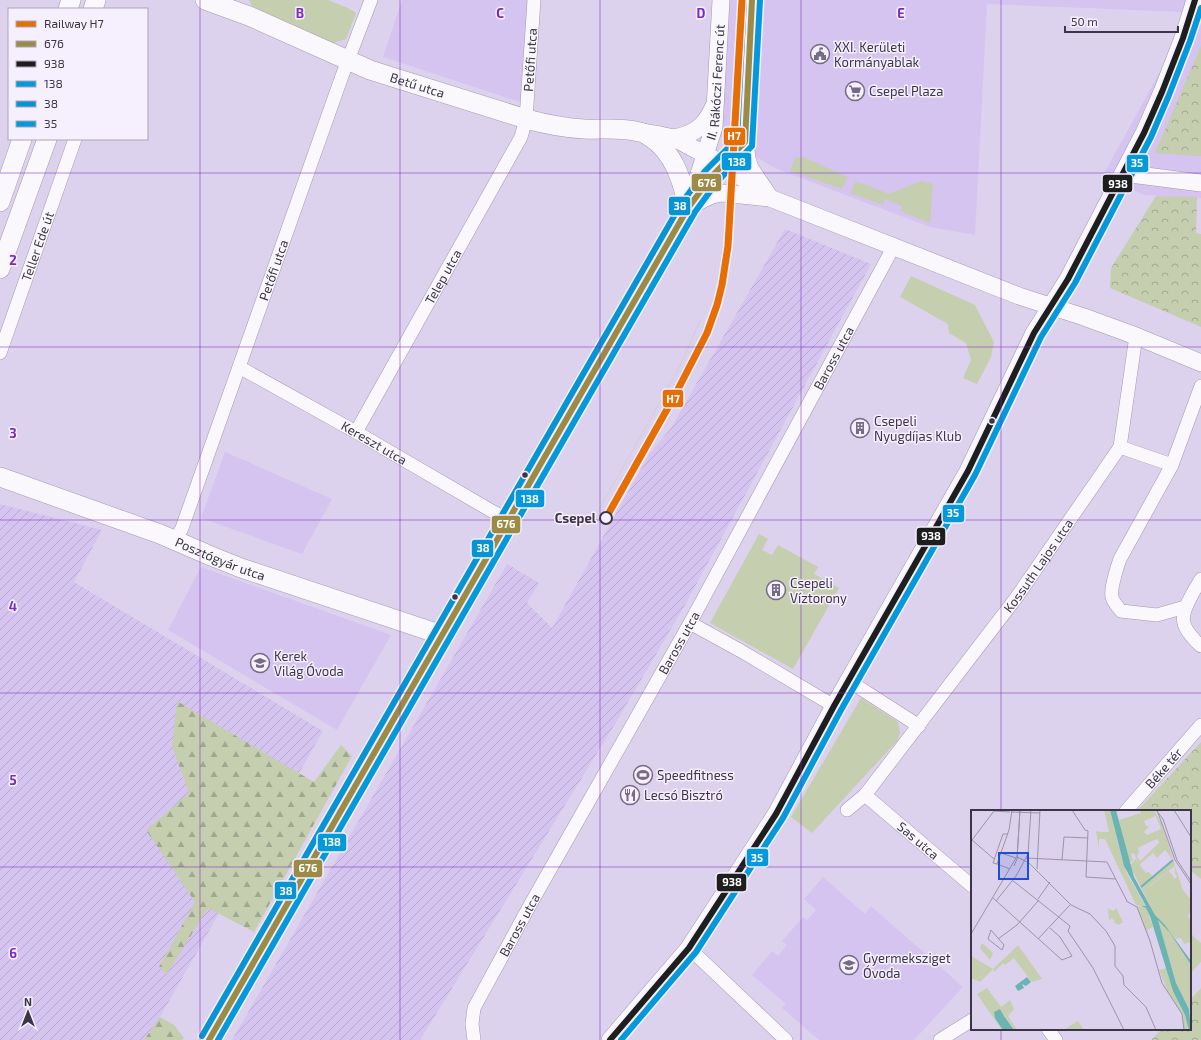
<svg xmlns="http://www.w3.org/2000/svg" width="1201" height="1040" viewBox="0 0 1201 1040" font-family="'Exo 2',sans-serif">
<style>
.built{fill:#d5c4ef}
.industrial{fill:url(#industrial-furrows)}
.green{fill:#c5ceaf}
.forest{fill:url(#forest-firs)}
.park{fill:url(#park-crowns)}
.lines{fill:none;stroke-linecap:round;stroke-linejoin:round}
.minor-casing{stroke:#a299ae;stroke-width:14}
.tertiary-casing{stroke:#a299ae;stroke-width:18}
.secondary-casing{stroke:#a299ae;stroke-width:20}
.minor{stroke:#faf8fc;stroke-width:13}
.tertiary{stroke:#faf8fc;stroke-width:17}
.secondary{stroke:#faf8fc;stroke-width:19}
.tram{stroke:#d1ced6;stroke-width:1}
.bus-1-casing{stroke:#f5effe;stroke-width:9}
.bus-2-casing{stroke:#f5effe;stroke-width:9}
.bus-3-casing{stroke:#f5effe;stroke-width:9}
.bus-4-casing{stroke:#f5effe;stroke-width:9}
.bus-5-casing{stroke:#f5effe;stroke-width:9}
.bus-1{stroke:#9c8b46;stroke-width:6}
.bus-2{stroke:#1e1e1e;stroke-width:6}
.bus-3{stroke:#0399db;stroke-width:6}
.bus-4{stroke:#0694d4;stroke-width:6}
.bus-5{stroke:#0399db;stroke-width:6}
.rail-1-casing{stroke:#f5effe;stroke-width:10}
.rail-1{stroke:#e56e05;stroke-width:7}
.grid{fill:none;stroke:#7b2cbf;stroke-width:1;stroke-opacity:0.55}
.bus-dot{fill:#3c3548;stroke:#f5effe;stroke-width:1.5}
.stop-dot{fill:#f5effe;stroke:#3c3548;stroke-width:2}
.labels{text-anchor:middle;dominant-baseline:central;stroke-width:3;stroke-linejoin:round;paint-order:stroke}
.poi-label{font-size:13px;fill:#3c3548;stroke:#f5effe;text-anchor:start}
.street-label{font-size:13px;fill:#3c3548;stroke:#f5effe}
.stop-label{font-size:13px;font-weight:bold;fill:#3c3548;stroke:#f5effe;text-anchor:end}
.inset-river{fill:none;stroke:#6ab4b2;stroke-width:2}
.inset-road{fill:none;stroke:#9d93ab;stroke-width:1}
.view{fill:#1d4ed8;fill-opacity:0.15;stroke:#1d4ed8;stroke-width:2}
.inset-edge{fill:none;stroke:#3c3548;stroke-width:2}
.grid-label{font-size:13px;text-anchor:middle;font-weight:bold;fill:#7b2cbf;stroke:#f5effe;stroke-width:3;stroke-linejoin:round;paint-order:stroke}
.line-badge{stroke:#f5effe;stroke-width:1.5}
.badge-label{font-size:11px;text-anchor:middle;font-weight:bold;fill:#fff}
</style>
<defs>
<pattern id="industrial-furrows" width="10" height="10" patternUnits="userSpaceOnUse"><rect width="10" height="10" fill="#d5c4ef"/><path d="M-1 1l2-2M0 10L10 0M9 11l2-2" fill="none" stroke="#b8a9ce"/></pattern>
<pattern id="forest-firs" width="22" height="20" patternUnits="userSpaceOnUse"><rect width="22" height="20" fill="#c5ceaf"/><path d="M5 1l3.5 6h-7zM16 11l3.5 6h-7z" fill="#a1a890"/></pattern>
<pattern id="park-crowns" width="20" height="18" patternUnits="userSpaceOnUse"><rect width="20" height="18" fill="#c5ceaf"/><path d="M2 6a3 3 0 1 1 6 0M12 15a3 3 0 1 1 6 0" fill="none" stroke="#a1a890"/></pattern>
</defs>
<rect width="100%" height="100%" fill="#ddd2ed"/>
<g class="built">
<polygon points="402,0 528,0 520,102 383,57"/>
<polygon points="714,0 1201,0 1201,198 1145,195 1102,177 1172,50 1182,12 987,4 975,235 930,227 777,169 707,129"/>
<polygon points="225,452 332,499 302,554 201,518"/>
<polygon points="201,567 391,635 337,730 168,630"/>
<polygon points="823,877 865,914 871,906 963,987 914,1040 819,1040 782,1008 786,1004 752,975 772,951 778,956 787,945 782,941 803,917 807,920 816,910 804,899"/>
</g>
<g class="industrial">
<polygon points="785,229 871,264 685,605 615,724 420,1040 232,1040 507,564 539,583 527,603 552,628 650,453 671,428"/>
<polygon points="0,504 102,530 74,582 323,731 160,1017 144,1040 0,1040"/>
</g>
<g class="green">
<polygon points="249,0 328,0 348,8 356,13 346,39 330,44 252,6"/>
<polygon points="803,157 848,177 842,189 790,171 795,158"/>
<polygon points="856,181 889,194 921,181 933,184 930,223 900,211 902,206 885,199 883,205 850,193"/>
<polygon points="911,276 975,305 994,342 991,357 977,384 963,378 971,360 966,343 949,333 948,324 900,297"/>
<polygon points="759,534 768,539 762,550 772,555 778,545 818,567 814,574 839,588 793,669 710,623"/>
<polygon points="861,698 898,722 900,733 897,741 812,833 791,817"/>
<polygon points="1190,933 1201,943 1201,962 1190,974"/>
</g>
<g class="forest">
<polygon points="177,701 314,782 341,745 352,756 254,932 208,908 167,974 159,967 195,902 146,830 189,793 172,746"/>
<polygon points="160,1017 174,1025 184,1038 182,1040 144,1040"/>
</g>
<g class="park">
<polygon points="1201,46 1201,156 1155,153"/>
<polygon points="1156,196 1197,197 1196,233 1201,234 1201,327 1110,288 1111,268"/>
<polygon points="1201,742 1201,879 1190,870 1190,811 1137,811"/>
<polygon points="1201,988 1201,1040 1151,1040 1162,1029 1190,1029 1190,1000"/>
</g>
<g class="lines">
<defs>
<g id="minor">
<path id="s1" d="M0,353l75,-214"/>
<path id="s2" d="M239,367l117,65 134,78 18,10"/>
<path id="s3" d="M356,432l165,-295 5,-18 8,-119"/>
<polyline points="1120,447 1136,336"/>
<path id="s4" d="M176,540l6,-12 160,-452 29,-76"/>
<path d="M1201,579c-6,11 -21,32 -17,44 1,7 12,19 17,23"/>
<path d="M1185,607l-28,8 -36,-4c-3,-4 -8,-9 -9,-14 -2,-7 5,-30 8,-38l52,-94 29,-79"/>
<polyline points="690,623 741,651 834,706"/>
<polyline points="849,681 919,726"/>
<path id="s5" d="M865,795l107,91"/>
<path id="s6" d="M847,810l18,-15 151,-197 104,-151 52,18"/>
<path id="s7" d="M1126,811l75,-86"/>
<polyline points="689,948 786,1040"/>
<polyline points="1048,1029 1056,1040"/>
<path id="s8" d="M474,1040l-2,-16 2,-16 56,-103 160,-282 204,-377"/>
<polyline points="940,1040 972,1020"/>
</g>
<g id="tertiary">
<polyline points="752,0 745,142 747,159 750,168 770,198"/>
<polyline points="641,132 660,135 674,138 723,164 760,191"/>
<path d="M674,138c21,-4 31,-12 40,-32"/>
<polyline points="1123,173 1201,183"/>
<polyline points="698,195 711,177 745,142"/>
<polyline points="688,208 703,199 712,195 722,193 770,198 1019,296 1084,317 1136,336 1201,363"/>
<path id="s9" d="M688,208l26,-81 7,-127"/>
<polyline points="610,1040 689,948 776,814 834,706 968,471 1034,333 1068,279 1144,133 1162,92 1183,38 1195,0"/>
</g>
<g id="secondary">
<path id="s10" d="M205,0l44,16 121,54 156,49c19,5 38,9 58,10 18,1 37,-2 55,3 4,0 8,3 11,5 24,15 33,45 38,71l-479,832"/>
<polyline points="68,9 71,0"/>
<polyline points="93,9 96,0"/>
<polyline points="0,202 22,139"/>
<polyline points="0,269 47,139"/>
<path id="s11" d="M0,477l160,57 51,22 30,12 201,67"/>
</g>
</defs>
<use href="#minor" class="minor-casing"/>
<use href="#tertiary" class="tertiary-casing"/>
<use href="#secondary" class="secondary-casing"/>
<use href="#minor" class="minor"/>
<use href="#tertiary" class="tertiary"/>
<use href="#secondary" class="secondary"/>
<polyline class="tram" points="597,513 679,368 700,321"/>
<defs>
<polyline id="bus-1" points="209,1040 688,208 711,177 745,142 752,0"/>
<polyline id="bus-2" points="610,1040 689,948 776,814 834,706 968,471 1034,333 1068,279 1144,133 1162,92 1183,38 1195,0"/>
<polyline id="bus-3" points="218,1040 695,212 717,182 752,146 760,0"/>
<polyline id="bus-4" points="202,1036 681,204 705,171 737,139 744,0"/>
<polyline id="bus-5" points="621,1040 696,952 783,818 841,710 975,475 1041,337 1075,283 1151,137 1169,95 1190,41 1201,8"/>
</defs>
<use href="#bus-1" class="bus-1-casing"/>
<use href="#bus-2" class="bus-2-casing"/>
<use href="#bus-3" class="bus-3-casing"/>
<use href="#bus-4" class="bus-4-casing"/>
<use href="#bus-5" class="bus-5-casing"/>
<use href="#bus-1" class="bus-1"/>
<use href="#bus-2" class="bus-2"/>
<use href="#bus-3" class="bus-3"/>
<use href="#bus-4" class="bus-4"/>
<use href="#bus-5" class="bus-5"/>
<defs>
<polyline id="rail-1" points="606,518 674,397 707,333 717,305 722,285 728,246 742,0"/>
</defs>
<use href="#rail-1" class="rail-1-casing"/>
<use href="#rail-1" class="rail-1"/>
</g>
<path class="grid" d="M200,0v1040M400,0v1040M600,0v1040M801,0v1040M1001,0v811M0,173h1201M0,347h1201M0,520h1201M0,693h1201M0,867h972M1190,867h11M1001,1029v11"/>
<defs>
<symbol id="civic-ring" viewBox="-11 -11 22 22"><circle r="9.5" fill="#f5effe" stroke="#746c82" stroke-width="1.5"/><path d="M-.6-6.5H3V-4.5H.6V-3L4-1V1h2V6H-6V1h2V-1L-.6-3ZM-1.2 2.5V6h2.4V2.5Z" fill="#746c82"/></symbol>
<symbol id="supermarket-ring" viewBox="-11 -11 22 22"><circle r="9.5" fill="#f5effe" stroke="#746c82" stroke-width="1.5"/><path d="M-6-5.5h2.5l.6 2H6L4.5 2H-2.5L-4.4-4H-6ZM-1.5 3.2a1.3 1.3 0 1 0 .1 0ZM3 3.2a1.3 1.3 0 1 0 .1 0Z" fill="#746c82"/></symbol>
<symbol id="building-ring" viewBox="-11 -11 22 22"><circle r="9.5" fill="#f5effe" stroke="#746c82" stroke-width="1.5"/><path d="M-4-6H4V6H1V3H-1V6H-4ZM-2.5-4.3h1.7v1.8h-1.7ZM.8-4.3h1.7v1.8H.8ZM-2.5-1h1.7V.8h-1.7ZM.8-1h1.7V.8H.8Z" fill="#746c82"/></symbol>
<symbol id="school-ring" viewBox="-11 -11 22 22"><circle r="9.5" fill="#f5effe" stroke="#746c82" stroke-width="1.5"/><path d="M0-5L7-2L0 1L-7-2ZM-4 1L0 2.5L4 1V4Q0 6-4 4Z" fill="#746c82"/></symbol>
<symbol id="stadium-ring" viewBox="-11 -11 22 22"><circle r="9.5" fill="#f5effe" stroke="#746c82" stroke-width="1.5"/><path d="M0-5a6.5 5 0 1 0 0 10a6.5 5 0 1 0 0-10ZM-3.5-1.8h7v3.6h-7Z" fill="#746c82"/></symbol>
<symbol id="restaurant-ring" viewBox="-11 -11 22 22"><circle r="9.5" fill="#f5effe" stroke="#746c82" stroke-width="1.5"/><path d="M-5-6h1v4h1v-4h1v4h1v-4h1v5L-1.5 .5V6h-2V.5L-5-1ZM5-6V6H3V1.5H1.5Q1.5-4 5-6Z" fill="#746c82"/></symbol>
</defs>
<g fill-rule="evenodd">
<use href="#civic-ring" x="809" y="43" width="22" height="22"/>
<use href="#supermarket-ring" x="844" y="80" width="22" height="22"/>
<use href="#building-ring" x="849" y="417" width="22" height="22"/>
<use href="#building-ring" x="765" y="579" width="22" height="22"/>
<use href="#school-ring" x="249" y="652" width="22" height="22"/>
<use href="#stadium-ring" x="632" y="764" width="22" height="22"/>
<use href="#restaurant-ring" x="619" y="784" width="22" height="22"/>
<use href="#school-ring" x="838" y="954" width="22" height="22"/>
</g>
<g class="bus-dot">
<circle cx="992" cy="421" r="3.5"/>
<circle cx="525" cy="475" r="3.5"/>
<circle cx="455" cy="597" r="3.5"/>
</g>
<circle class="stop-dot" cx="606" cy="518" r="6"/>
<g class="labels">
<g class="poi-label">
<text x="834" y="47">XXI. Kerületi<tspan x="834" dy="15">Kormányablak</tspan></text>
<text x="869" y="91">Csepel Plaza</text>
<text x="874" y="421">Csepeli<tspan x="874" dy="15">Nyugdíjas Klub</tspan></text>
<text x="790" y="583">Csepeli<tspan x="790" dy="15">Víztorony</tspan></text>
<text x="274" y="656">Kerek<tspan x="274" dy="15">Világ Óvoda</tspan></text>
<text x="657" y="775">Speedfitness</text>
<text x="644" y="795">Lecsó Bisztró</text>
<text x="863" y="958">Gyermeksziget<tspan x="863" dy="15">Óvoda</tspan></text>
</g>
<g class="street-label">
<text stroke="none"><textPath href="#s3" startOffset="416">Petőfi utca</textPath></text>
<text stroke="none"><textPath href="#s9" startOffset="130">II. Rákóczi Ferenc út</textPath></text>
<text stroke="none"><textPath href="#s10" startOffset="229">Betű utca</textPath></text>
<text stroke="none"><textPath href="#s1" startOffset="113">Teller Ede út</textPath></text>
<text stroke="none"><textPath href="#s4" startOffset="287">Petőfi utca</textPath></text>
<text stroke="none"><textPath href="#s3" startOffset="178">Telep utca</textPath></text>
<text stroke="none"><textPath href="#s8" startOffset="775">Baross utca</textPath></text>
<text stroke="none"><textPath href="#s2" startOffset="155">Kereszt utca</textPath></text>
<text stroke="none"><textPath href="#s11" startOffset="235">Posztógyár utca</textPath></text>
<text stroke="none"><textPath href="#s6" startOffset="311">Kossuth Lajos utca</textPath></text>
<text stroke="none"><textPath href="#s8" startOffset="451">Baross utca</textPath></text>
<text stroke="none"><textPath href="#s7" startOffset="57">Béke tér</textPath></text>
<text stroke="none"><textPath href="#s5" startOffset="70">Sas utca</textPath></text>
<text stroke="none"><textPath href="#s8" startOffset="127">Baross utca</textPath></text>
</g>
<g class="stop-label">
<text x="596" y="518">Csepel</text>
</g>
</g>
<g transform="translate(971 810)">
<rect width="220" height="220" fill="#ddd2ed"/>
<path d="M169,0h14l8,14 6,19 -5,-3 -3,3 -3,-4 -7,3 -12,6 1,4 -8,2 2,6 -4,3 -10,-43 22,-7zM185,6l5,13 -14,6 -3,-3 5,-6h-3l-2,-5zM125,21l4,1 12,10 5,-1 9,31 20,35 -10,-2 -31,-66h-6v10zM164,49l11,14 3,-1 4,5 -8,3 4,7 20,-16 6,8 2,-3 -2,-2v-8l8,24 8,10v11l-3,5 3,5v21l-7,2 -3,-6 -5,1 -21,-24 -25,-49zM178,106l4,11 -6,3 2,6 -8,-17zM187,110l12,13 21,32v47l-15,-29zM195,158l7,21 -5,3 -9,-22zM16,178l14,19 9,-7 4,9 -6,7 9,14h-3l-14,-21 -5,8 9,13h-2l-25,-36zM107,211l6,9h-20z" fill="#c5ceaf" fill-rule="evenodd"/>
<path d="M133,0h6l10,42 -3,-11 -5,1 -12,-10h9zM192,29l5,4 7,23 -27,21 -2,-5 -5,4 -2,-4 14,-5 20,-17 -8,-10 -8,8 -4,-5 -14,12 -6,-14 6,1 -2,4 3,5zM166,96l9,2 4,8 -9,3zM39,143l4,5 -9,7 -2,-2 -9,9 -1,-3z" fill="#c5ceaf"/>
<path d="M0,150l15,10 -10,10 -5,-2z" fill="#c5ceaf"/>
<path d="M137,98l5,3 3,-3 7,14 -4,3 -6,-3 2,-1 -3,-3 -3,3zM11,133l11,10 -3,7 -10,-12zM47,135l24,34 -10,3 -22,-29zM0,146l22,13 -13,13 -4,-2 10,-10 -15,-10zM202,180l12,25 4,15h-5l-2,-16 -14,-22z" fill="#c5ceaf"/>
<path d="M139,0h6l18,67 21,38 9,9 27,37v4l-21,-32 -12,-13 18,63 13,26 2,21h-2l-4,-15 -12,-24 -23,-75 -4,-8 -5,-2h5l-22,-40zM56,167l4,5 -5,4 -4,-2 2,4 -6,3 -3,-5zM29,199l4,7 10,14h-11l-8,-12 -1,-6z" fill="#6ab4b2"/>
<path class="inset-river" d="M170,77l32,-27"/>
<path class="inset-road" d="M101,0l13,20 3,1 -2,46 30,2M185,0l7,9 14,41 14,21M186,0l18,50 16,24M203,0l17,27M40,2l29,1M46,47l12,6 42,42 19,9 16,17 9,15v20l8,10 1,9 22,22 10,23M46,48l3,-48M55,48l81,4 20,39M23,49l-22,-19 22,-29 16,1M91,50l2,-23 24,1M26,54l-4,-1 10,-29h5M43,56l3,-7 3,-49M39,59l-13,-5 12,-34 3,-20M66,59l3,-59M41,70l58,46 -2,5 25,37 31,62M22,88l69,62 10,-4 -12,-19 -10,-9M67,89l12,-17M25,91l20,-25 12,-22 3,-44M155,91l11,6 13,34 12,42 20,31 2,16M20,120l13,15 -2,5 -14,-11zM0,124l45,-76 -15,-5M27,129l19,-14 22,-25M67,129l32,-34"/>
<path class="view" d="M28,43h29v26h-29z"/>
<rect width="220" height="220" class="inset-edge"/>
</g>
<g class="grid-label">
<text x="300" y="18">B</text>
<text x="500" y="18">C</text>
<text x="701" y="18">D</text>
<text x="901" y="18">E</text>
<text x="13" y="265">2</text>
<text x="13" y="438">3</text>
<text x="13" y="611">4</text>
<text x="13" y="785">5</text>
<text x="13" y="958">6</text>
</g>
<g class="line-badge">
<rect x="723" y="127" width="23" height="19" rx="4" fill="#e56e05"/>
<rect x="721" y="152" width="31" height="19" rx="4" fill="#0399db"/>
<rect x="1126" y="154" width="23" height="19" rx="4" fill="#0399db"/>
<rect x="691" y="173" width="31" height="19" rx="4" fill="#9c8b46"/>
<rect x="1102" y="174" width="31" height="19" rx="4" fill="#1e1e1e"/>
<rect x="668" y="196" width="23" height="20" rx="4" fill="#0694d4"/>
<rect x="662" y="389" width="22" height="19" rx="4" fill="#e56e05"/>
<rect x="515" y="489" width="30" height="19" rx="4" fill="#0399db"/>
<rect x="942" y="504" width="23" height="19" rx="4" fill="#0399db"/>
<rect x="491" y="515" width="30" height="19" rx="4" fill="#9c8b46"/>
<rect x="916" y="527" width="30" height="19" rx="4" fill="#1e1e1e"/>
<rect x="471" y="539" width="23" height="19" rx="4" fill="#0694d4"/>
<rect x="317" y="833" width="30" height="19" rx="4" fill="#0399db"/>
<rect x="746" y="848" width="23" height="19" rx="4" fill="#0399db"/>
<rect x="293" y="859" width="30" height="19" rx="4" fill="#9c8b46"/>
<rect x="716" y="873" width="31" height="19" rx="4" fill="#1e1e1e"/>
<rect x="274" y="881" width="23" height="19" rx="4" fill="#0694d4"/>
</g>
<g class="badge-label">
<text x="734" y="140">H7</text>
<text x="737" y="166">138</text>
<text x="1137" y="167">35</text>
<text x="707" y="187">676</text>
<text x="1118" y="188">938</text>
<text x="680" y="210">38</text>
<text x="673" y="403">H7</text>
<text x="530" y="503">138</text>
<text x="953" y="517">35</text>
<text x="506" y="528">676</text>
<text x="931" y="540">938</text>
<text x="483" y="552">38</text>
<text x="332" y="846">138</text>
<text x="757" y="862">35</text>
<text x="308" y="872">676</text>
<text x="732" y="886">938</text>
<text x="286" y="895">38</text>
</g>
<rect x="8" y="8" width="140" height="132" fill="#f5effe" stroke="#aba5b5"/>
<rect x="16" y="21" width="20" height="6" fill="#e56e05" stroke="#aba5b5"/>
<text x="44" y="28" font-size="12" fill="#3c3548">Railway H7</text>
<rect x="16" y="41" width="20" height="6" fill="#9c8b46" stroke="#aba5b5"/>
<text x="44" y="48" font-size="12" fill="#3c3548">676</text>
<rect x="16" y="61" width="20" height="6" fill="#1e1e1e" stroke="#aba5b5"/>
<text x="44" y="68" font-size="12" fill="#3c3548">938</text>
<rect x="16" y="81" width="20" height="6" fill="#0399db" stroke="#aba5b5"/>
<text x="44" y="88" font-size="12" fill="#3c3548">138</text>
<rect x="16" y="101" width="20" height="6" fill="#0694d4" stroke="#aba5b5"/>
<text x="44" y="108" font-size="12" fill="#3c3548">38</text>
<rect x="16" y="121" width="20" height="6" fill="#0399db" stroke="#aba5b5"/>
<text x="44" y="128" font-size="12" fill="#3c3548">35</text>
<g transform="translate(28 1012)" stroke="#f5effe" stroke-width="3" paint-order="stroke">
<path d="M0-3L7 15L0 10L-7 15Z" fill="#3c3548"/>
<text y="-6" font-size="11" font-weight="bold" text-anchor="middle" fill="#3c3548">N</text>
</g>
<path d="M1065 26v6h113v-6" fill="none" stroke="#3c3548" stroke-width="2"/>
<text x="1071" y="26" font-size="12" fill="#3c3548" stroke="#f5effe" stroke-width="3" paint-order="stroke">50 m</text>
</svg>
